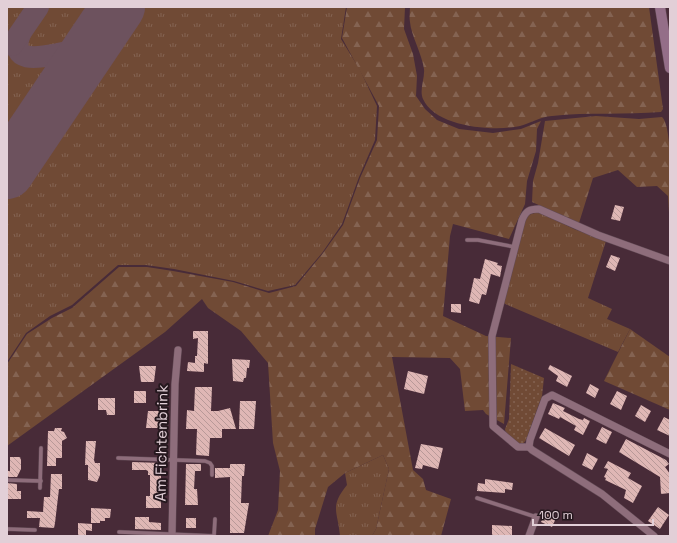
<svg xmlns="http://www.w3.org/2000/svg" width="677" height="543" viewBox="0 0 677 543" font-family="'Space Grotesk',sans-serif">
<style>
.grass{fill:url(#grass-tufts)}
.forest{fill:url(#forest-firs)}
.park{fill:url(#park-dots)}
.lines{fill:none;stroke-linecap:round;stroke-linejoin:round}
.taxiway{stroke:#6d525e;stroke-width:22}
.runway{stroke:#6d525e;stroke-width:54}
.building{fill:url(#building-back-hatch)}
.service-casing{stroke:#634b56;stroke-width:4.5}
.minor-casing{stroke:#634b56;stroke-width:8}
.secondary-casing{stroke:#634b56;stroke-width:11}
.service{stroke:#8e6d7b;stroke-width:3.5}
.minor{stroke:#8e6d7b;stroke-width:7}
.secondary{stroke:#946e88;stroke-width:10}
.labels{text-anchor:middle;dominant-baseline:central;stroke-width:4;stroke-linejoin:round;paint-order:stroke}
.street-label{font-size:15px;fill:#e2cfd7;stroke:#25181e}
</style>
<defs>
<pattern id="grass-tufts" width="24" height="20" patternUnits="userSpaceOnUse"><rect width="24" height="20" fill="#704a35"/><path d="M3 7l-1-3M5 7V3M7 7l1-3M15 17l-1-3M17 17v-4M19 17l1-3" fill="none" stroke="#846352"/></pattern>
<pattern id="forest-firs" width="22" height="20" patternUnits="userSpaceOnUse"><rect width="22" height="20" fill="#704a35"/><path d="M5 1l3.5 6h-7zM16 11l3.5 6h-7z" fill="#846352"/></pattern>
<pattern id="park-dots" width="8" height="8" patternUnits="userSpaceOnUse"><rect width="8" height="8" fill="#704a35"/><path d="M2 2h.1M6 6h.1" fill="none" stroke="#846352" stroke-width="1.8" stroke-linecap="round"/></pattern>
<pattern id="building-back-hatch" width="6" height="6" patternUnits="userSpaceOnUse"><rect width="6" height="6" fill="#dfb7b5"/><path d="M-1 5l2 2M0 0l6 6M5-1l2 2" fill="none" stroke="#b89998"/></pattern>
</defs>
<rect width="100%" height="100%" fill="#482b38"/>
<g class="grass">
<polygon points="7,7 346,7 341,39 360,70 377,106 375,140 359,177 342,224 322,253 295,285 268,291 234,281 174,269 146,265 118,265 72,305 50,316 26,333 7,362"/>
<polygon points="539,212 574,229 606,241 588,298 612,309 607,319 630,329 618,352 503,303 525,218 531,214"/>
<path d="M383,455l6,14 -13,60 -4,7h-32c-2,-25 -11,-29 7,-51l-2,-12z"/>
</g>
<g class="forest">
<polygon points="347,7 405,7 404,29 413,54 417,76 416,96 425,109 437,120 459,129 493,133 521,129 541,121 537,129 536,151 527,181 525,204 509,239 453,224 450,236 443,316 486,336 511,338 504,424 486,414 483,410 465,411 460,369 450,358 392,357 413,470 423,479 426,490 451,499 441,536 372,536 376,529 389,469 383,455 345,473 328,487 315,529 315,536 268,536 278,510 280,471 273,443 268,363 241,331 208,308 202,299 165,332 7,446 7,364 27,334 52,318 72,308 119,267 147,267 173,271 233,282 269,293 296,286 323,253 343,225 360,178 377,140 379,106 342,38"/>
<path d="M410,7h239l14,102 -2,3c-36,3 -73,0 -109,4 -12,1 -21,7 -32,10 -26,6 -85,1 -97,-27 -4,-9 2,-21 1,-30 -2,-15 -13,-34 -14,-47 -1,-5 0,-10 0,-15z"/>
<path d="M596,116l43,3 23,-2c12,11 8,92 8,112l-2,-33 -11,-10 -20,1 -19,-17 -25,8 -14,45 -47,-21 1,-21 5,-18 7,-42z"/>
<polygon points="630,329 670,357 670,410 604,381"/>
</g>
<polygon class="park" points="511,364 544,378 542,396 526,440 523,444 519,444 506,435 505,429 509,419"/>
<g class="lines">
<g class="taxiway">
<path d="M20,34c-12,31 22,23 38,20 8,-2 17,-2 24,-6 8,-3 13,-9 19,-16"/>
<polyline points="12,45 38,7"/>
</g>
<polyline class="runway" points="7,172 118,7"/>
</g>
<g class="building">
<polygon points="615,205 624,207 620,221 611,219"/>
<polygon points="611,255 620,258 615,271 606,267"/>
<polygon points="485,259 498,263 497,265 502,266 500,277 491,274 486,295 482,294 479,304 469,301 474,278 480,279"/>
<polygon points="451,304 461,304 461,313 451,312"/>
<polygon points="193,331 208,331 208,364 204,363 204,372 187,371 188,362 195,363 195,356 197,356 198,338 193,339"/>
<polygon points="232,359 250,360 249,368 247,368 246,378 244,378 243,382 233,381"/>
<polygon points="550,365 572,376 567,387 556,381 558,376 548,369"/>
<polygon points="139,366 156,366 154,382 141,382"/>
<polygon points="408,371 428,376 424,394 404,389"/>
<polygon points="590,384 599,389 595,398 586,393"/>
<polygon points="195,387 212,387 211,411 218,411 230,408 236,429 222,429 222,438 210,438 209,456 196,455 197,429 186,429 187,410 194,411"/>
<rect x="134" y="391" width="12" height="12"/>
<polygon points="617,391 627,396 621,410 610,404"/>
<polygon points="98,398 115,398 115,415 107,415 106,410 98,410"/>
<polygon points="240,401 256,401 254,429 239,429"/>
<polygon points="553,403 565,408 563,411 579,419 583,420 584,418 590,421 583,435 574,430 576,426 560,417 559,419 548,414"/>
<polygon points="641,405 651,411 645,422 635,416"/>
<polygon points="148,411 162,411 162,428 146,428"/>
<polygon points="664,417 670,420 670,436 657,430"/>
<polygon points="602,427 612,432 606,444 596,439"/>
<polygon points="55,428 62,428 61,431 64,432 67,438 62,441 62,458 56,458 56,466 47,466 48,431 54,431"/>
<polygon points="545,428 575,445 569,456 539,438"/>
<polygon points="626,439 666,460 669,464 665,467 670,474 670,493 661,494 660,477 619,452"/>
<polygon points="86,441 96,441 94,460 95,463 100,463 100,475 97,482 88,480 88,465 85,465"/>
<polygon points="421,444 443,448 438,469 423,465 422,469 415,468"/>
<polygon points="587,453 598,459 592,470 582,465"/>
<polygon points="10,457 20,457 21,460 21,469 17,477 7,477 7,471 10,471"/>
<polygon points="608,461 631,473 628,478 642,486 633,503 624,498 626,490 605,480 606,478 604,477 608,469 604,468"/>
<polygon points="132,462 163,463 163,474 161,474 161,508 146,508 146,496 150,496 150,475 148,475 148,471 146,470 132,470"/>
<polygon points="186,464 201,464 201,471 195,471 194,489 197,489 198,505 185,505"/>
<polygon points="230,464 245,464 244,476 242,476 241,503 249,503 244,533 230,533 230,477 215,478 215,468 230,468"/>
<polygon points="51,474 62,474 62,489 59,489 55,523 54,528 39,527 40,518 27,518 27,511 43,512 44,497 50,497"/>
<polygon points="485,479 513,483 512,490 505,489 505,493 477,491 478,483 485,484"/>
<polygon points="7,483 17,484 17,491 21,491 21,499 7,499"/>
<polygon points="658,507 669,515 660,529 648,521"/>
<polygon points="91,508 111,509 110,518 105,518 105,521 100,521 100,523 91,523"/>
<polygon points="545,513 556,518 552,527 541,522"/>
<polygon points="135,517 149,517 149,522 161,523 161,530 135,529"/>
<rect x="186" y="518" width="10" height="10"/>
<polygon points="78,523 92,524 92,531 86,530 86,536 78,536"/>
<polygon points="492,525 512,526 512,536 492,536"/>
</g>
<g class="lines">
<defs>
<g id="service">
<polyline points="467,240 478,240 515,247"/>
<polyline points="118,458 205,461 210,463 212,466 212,475"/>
<polyline points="7,480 41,481"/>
<polyline points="40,488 41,448"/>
<polyline points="477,498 536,517"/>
<polyline points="7,529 35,530"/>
<polyline points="119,532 214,536 215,519"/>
</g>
<g id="minor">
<path d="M529,447h-11l-25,-21 -1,-90 30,-116c4,-9 7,-11 17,-11l59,26 72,26"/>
<polyline points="172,536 175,384 178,350"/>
<polyline points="529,536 536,517"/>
<polyline points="654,536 602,494 532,450 529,447 530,440 545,399 552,395 670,454"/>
</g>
<polyline id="secondary" points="660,7 670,68"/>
</defs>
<use href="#service" class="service-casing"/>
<use href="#minor" class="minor-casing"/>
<use href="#secondary" class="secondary-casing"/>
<use href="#service" class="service"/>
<use href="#minor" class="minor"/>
<use href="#secondary" class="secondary"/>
</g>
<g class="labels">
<g class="street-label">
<text transform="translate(161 443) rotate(-89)">Am Fichtenbrink</text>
</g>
</g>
<rect width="677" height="543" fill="none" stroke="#e2cfd7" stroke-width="16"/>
<path d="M533 519v6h120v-6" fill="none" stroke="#e2cfd7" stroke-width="2"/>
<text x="539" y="519" font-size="12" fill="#e2cfd7" stroke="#25181e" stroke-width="3" paint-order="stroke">100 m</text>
</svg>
